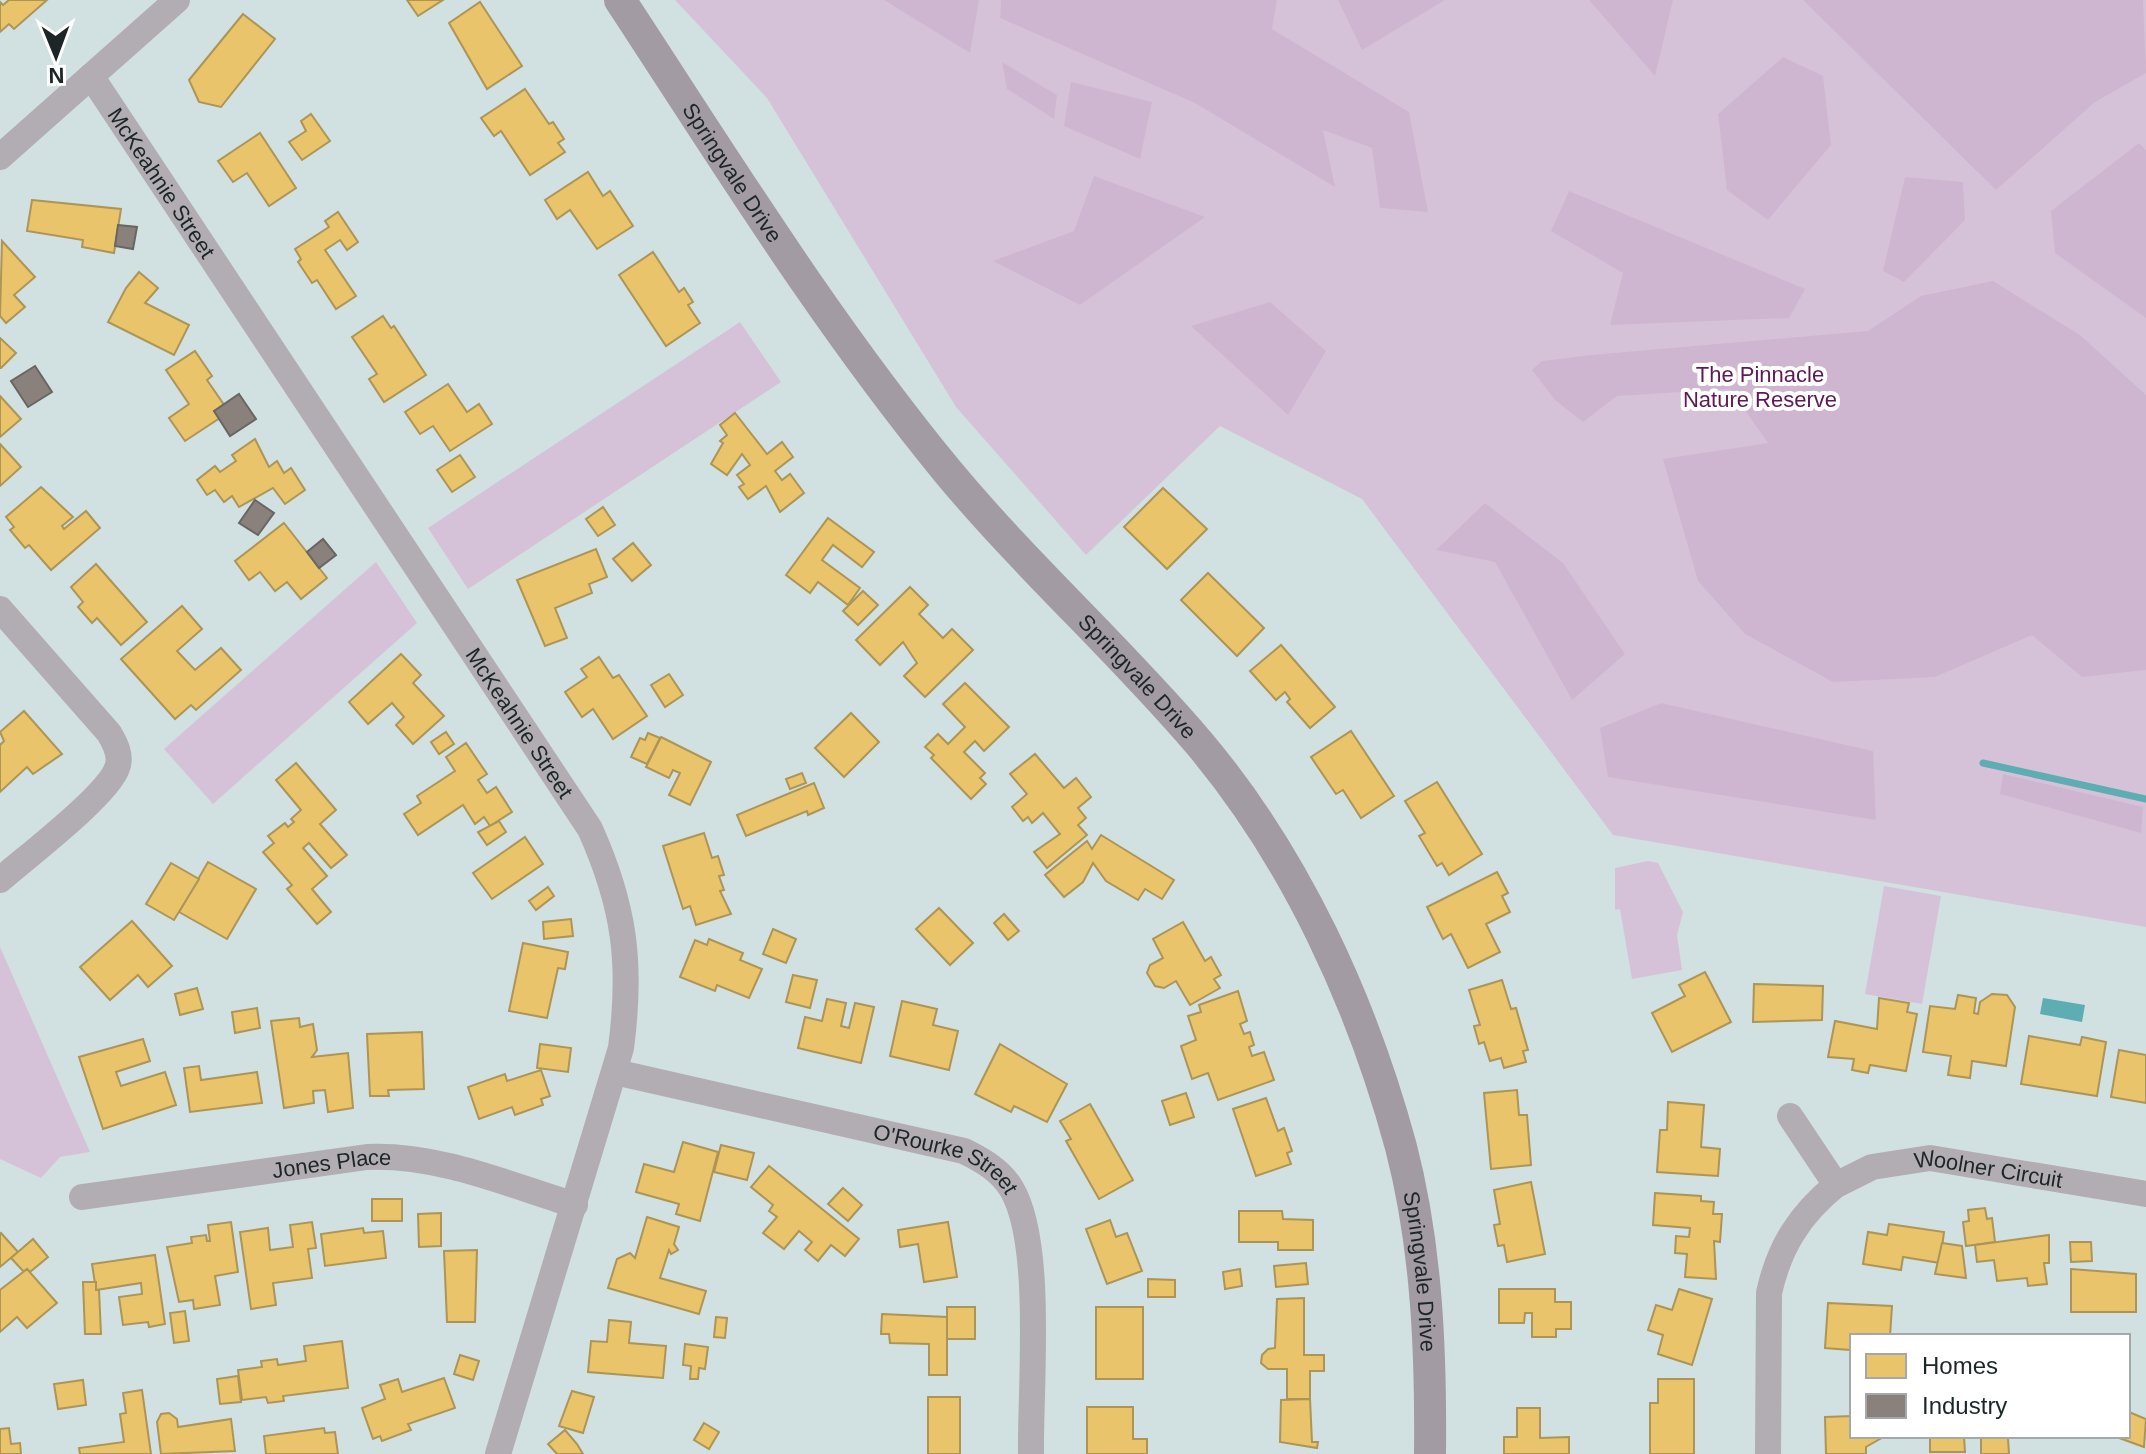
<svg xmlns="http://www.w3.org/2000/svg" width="2146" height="1454" viewBox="0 0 2146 1454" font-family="Helvetica,sans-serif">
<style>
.green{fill:#d6c2d8}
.forest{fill:#cfb6d0}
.water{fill:#5dadb2}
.homes{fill:#e9c46a;stroke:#ac9556;stroke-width:2}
.industry{fill:#8a817c;stroke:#696662;stroke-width:2}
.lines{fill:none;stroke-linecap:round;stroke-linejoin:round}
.stream{stroke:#5dadb2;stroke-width:7}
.minor{stroke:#b2acb3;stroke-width:26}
.major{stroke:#a39ba3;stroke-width:32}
.labels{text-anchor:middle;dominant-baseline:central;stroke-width:8;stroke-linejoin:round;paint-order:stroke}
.street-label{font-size:22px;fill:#1c2627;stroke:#fff}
.park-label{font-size:22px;fill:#5e1955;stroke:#fff}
</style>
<rect width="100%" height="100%" fill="#d1e0e1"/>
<g class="green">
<polygon points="675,0 2146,0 2146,927 1613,835 1362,499 1220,426 1086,555 956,407 767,98"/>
<polygon points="740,322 781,382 468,589 428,528"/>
<polygon points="376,562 417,623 213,804 164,749"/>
<polygon points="1648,861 1658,863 1683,912 1677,935 1682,970 1632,979 1620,909 1615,910 1615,868"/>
<polygon points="1884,886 1941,896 1922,1004 1865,994"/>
<polygon points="0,947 90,1152 60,1157 41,1178 0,1159"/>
</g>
<g class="forest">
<polygon points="884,0 979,0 970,53"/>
<polygon points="1001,0 1277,0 1272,29 1409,112 1428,212 1380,208 1372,148 1323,130 1335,187 1195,103 1000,18"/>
<polygon points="1338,0 1445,0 1362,50"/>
<polygon points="1589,0 1673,0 1655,76"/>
<polygon points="1803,0 2143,0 2146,73 2095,102 1996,190"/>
<polygon points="1783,57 1823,76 1831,145 1768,220 1727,190 1718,114"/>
<polygon points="1002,62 1057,95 1054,119 1007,89"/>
<polygon points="1071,82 1152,102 1140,159 1064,126"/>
<polygon points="2139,143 2146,150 2146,318 2055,253 2051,211"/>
<polygon points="1094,176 1205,217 1080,305 993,261 1074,231"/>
<polygon points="1905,177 1963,182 1965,220 1904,282 1883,271"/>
<polygon points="1569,191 1805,289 1789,318 1610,325 1623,273 1551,231"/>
<polygon points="1993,281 2080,335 2146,395 2146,670 2082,677 2032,635 1935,677 1833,682 1745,634 1698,581 1663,459 1768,443 1730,389 1617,396 1583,422 1555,400 1532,370 1542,361 1591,355 1868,331 1921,296"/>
<polygon points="1270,302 1326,351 1288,415 1191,326"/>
<polygon points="1485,503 1563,563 1625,654 1572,700 1495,562 1436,550"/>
<polygon points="1661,703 1873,751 1876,820 1608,777 1600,728"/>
<polygon points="2003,774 2143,807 2141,833 2000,794"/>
</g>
<polygon class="water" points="2043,998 2085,1005 2082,1022 2040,1014"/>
<g class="homes">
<polygon points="9,0 47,0 14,29 9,24 0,32 0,2 3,5"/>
<polygon points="407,0 443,0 418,16"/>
<polygon points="480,2 522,66 487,89 449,23"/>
<polygon points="243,14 275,39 221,107 199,102 189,80"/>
<polygon points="525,89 549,124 553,122 564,139 558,143 565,152 530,175 501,131 494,136 481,118"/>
<polygon points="311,114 330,141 302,160 289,142 306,131 301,121"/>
<polygon points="260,133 296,188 269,206 247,173 233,182 218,161"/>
<polygon points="588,172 603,196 610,191 633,226 597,249 570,210 557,219 545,200"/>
<polygon points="32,200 121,209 114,253 82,247 83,240 27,231"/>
<polygon points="338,212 358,242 347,250 340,240 325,250 356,296 336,309 317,280 312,283 298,262 301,259 295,249 329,227 325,221"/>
<polygon points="2,241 35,277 14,295 25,307 6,323 0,316"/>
<polygon points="653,252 679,292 684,288 693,302 688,305 700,323 666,346 619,275"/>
<polygon points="139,272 158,288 145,303 189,325 174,355 108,322 126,288"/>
<polygon points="383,316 391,328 394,326 426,375 384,402 369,379 377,374 352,337"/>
<polygon points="0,338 16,353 1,368 0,368"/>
<polygon points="195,351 212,376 207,380 229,412 185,441 169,418 189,404 166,370"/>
<polygon points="448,384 467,412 479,404 492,424 450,451 433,426 420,434 405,412"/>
<polygon points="0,396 21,419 0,437"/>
<polygon points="735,413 767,454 782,442 793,457 775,471 782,480 790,474 804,493 780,512 766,486 748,499 739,487 744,484 737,475 750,465 742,454 727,475 711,464 723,443 720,441 727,435 720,425"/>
<polygon points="255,439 269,467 277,461 284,473 291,468 305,490 285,504 273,488 239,507 232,496 224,502 215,490 207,495 197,480 215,466 220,472 236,461 232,455"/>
<polygon points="0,444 21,467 0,486"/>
<polygon points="460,455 475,477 452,492 437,470"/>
<polygon points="41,487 73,517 62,526 64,529 86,511 100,528 51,570 29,545 25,548 10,530 14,527 6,517"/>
<polygon points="1163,488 1207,529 1167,569 1124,527"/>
<polygon points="603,507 615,525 598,536 586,519"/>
<polygon points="828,518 874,552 862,567 833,545 822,560 860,588 848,605 818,582 810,593 786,575"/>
<polygon points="284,523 327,578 301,599 287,582 275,591 260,572 249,580 235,561"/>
<polygon points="633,543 651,565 632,581 613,559"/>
<polygon points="596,549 607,577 589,584 592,593 555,608 567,638 545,646 517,580"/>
<polygon points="96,564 147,622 121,645 97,618 92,623 78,607 83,602 71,587"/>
<polygon points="1208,573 1264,628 1237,656 1181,600"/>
<polygon points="910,587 928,605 919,614 943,638 952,629 973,650 925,697 904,676 917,663 903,642 880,665 856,640"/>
<polygon points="863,591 878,605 858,625 843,611"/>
<polygon points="182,606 202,629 177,651 195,670 221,648 241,670 196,710 191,705 175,719 121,659"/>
<polygon points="1281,645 1335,707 1310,728 1287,702 1290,699 1285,692 1276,700 1250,671"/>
<polygon points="401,654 421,675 413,683 444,716 413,744 396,725 404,717 392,703 368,724 349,702"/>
<polygon points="599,657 613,678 619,675 647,716 613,739 593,709 582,717 565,692 587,677 581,669"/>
<polygon points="669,674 683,695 665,707 651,685"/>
<polygon points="965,683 1009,727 984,751 975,741 964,752 985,773 980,778 986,784 971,799 931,758 934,755 925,747 938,734 948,744 965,727 943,704"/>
<polygon points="24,711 62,754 33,774 27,767 0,792 0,745 4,741 0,732"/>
<polygon points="851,713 879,742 844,777 815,748"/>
<polygon points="1351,731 1394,796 1361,818 1343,790 1336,794 1311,757"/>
<polygon points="446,732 454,744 439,754 431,742"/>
<polygon points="648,733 660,738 647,764 631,757 640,738 645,740"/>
<polygon points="661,737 711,762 690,805 669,795 680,773 673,770 669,778 646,767"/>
<polygon points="466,743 487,774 478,780 487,793 496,787 512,812 490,826 484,817 475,824 463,805 418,835 404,814 421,803 417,796 455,771 446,757"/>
<polygon points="1035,754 1064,788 1076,778 1091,797 1078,808 1086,818 1078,825 1087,835 1047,868 1034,852 1060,834 1043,813 1032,823 1028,817 1023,821 1012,807 1027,794 1010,774"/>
<polygon points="296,763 336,810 320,824 347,855 331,868 309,843 303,848 327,876 312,889 331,912 317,924 287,889 292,885 263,852 274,843 268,836 285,823 288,827 294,822 291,819 301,810 276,780"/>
<polygon points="802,773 806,783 790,789 786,779"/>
<polygon points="1437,782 1482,854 1449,875 1442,863 1437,866 1419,836 1425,833 1405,801"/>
<polygon points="814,783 824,808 808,815 807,811 746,836 737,815"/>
<polygon points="499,821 506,832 487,845 478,832"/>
<polygon points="704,833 712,858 718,856 724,875 719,876 724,890 720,891 731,914 696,925 690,906 683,909 663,846"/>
<polygon points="1101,835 1174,880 1162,899 1145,889 1138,900 1106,881 1093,863 1083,882 1064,897 1045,875 1087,841 1092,849"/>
<polygon points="525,837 543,864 492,899 473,873"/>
<polygon points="208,862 256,889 227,939 179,912"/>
<polygon points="171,863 199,879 174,920 146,904"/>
<polygon points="1497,872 1508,893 1502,896 1510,912 1486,924 1500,952 1468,968 1451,934 1443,939 1427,907"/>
<polygon points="548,887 554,896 536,910 529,901"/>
<polygon points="939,908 973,943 950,965 916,929"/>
<polygon points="1004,914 1019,931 1008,940 994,923"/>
<polygon points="571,919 573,936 544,939 543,922"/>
<polygon points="132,921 172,966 148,987 138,975 110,1000 80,967"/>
<polygon points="1183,922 1205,961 1211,957 1221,975 1214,979 1220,988 1190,1005 1176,981 1164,988 1155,986 1147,973 1150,965 1163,958 1153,939"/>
<polygon points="773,929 796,939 786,963 763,954"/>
<polygon points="709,939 743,953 740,960 762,969 749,998 717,985 715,991 680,977 695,940 707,945"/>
<polygon points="523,943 568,952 565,969 558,968 547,1018 509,1011"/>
<polygon points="1705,972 1731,1022 1672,1052 1652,1013 1685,996 1679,985"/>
<polygon points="793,975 817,980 810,1008 786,1002"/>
<polygon points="1502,980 1511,1009 1516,1008 1528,1050 1523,1051 1526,1062 1504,1068 1501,1058 1490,1061 1484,1042 1479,1044 1474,1026 1480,1025 1469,990"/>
<polygon points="1754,984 1823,986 1822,1020 1753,1022"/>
<polygon points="197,988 203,1009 180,1015 175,994"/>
<polygon points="1238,991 1247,1021 1240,1024 1244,1034 1250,1032 1254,1045 1249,1047 1252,1056 1264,1052 1274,1080 1218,1100 1208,1073 1192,1079 1181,1046 1196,1040 1188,1016 1201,1012 1199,1005"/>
<polygon points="1992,994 2007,995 2015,1007 2006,1066 1972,1061 1970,1078 1948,1075 1951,1056 1923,1052 1930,1006 1955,1009 1958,995 1976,998 1974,1013 1978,1014 1980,1002"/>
<polygon points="1879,998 1909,1003 1907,1012 1917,1014 1906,1071 1870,1065 1868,1073 1852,1070 1854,1059 1828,1057 1835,1021 1877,1029"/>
<polygon points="827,999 846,1003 841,1026 849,1028 855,1003 874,1007 861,1063 798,1048 805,1017 822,1021"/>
<polygon points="902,1001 937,1009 933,1025 958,1031 949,1070 890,1056"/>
<polygon points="257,1008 260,1028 235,1033 232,1012"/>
<polygon points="299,1018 300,1027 313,1024 317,1050 312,1057 348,1053 353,1108 328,1112 325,1090 313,1091 314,1103 284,1108 271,1021"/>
<polygon points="422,1032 424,1089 388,1090 389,1096 370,1096 367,1034"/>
<polygon points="2029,1036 2080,1045 2082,1037 2106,1042 2097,1096 2021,1084"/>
<polygon points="143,1039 150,1061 116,1072 121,1086 165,1072 176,1105 103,1129 79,1057"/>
<polygon points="540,1044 571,1048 568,1072 537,1068"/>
<polygon points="1000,1044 1067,1084 1047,1122 1014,1106 1011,1112 975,1094"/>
<polygon points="2119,1050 2146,1055 2146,1103 2111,1097"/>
<polygon points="199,1066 201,1080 257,1072 262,1103 190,1112 184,1068"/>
<polygon points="541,1070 550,1096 541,1099 543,1105 515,1115 512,1107 479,1119 468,1087 505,1074 507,1081"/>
<polygon points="1517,1090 1519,1115 1527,1115 1531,1165 1491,1169 1484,1093"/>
<polygon points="1186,1093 1194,1117 1170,1125 1162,1101"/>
<polygon points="1266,1098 1278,1131 1284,1128 1292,1151 1287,1153 1291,1164 1256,1176 1233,1109"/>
<polygon points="1668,1102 1704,1105 1701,1147 1720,1149 1718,1176 1657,1172 1660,1130 1667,1130"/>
<polygon points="1090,1104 1133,1180 1099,1199 1066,1141 1071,1139 1060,1121"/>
<polygon points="683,1142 718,1152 700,1221 676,1214 679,1204 636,1192 644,1164 674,1172"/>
<polygon points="721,1145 754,1153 747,1180 714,1172"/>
<polygon points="769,1166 859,1239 845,1256 831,1245 818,1261 805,1250 812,1242 799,1231 784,1249 763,1233 777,1217 769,1211 773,1205 751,1187"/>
<polygon points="1531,1182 1545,1254 1507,1262 1504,1245 1498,1246 1494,1225 1500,1224 1494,1190"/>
<polygon points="843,1188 862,1205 848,1221 828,1204"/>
<polygon points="1655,1193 1701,1196 1701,1201 1714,1202 1713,1214 1722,1214 1720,1242 1714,1241 1716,1279 1685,1277 1687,1254 1675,1253 1676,1236 1689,1237 1690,1228 1653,1225"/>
<rect x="372" y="1199" width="30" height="22"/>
<polygon points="1985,1208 1987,1219 1992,1218 1995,1242 1966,1246 1963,1222 1969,1221 1968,1210"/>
<polygon points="1239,1211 1282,1211 1283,1219 1313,1220 1313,1250 1278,1250 1278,1242 1239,1242"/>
<polygon points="441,1213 441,1246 419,1247 418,1214"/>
<polygon points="647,1217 679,1227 674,1244 678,1250 671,1254 669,1250 660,1278 706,1291 699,1314 608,1288 617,1259 630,1253 635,1258"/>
<polygon points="1110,1220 1116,1237 1127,1233 1142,1271 1107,1284 1086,1229"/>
<polygon points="231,1222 238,1272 215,1276 220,1305 194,1309 193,1300 179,1302 167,1247 192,1243 191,1237 206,1235 207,1241 210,1241 208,1225"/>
<polygon points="312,1222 316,1248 308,1249 312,1278 273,1283 276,1305 251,1309 240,1232 268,1228 270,1250 293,1247 290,1225"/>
<polygon points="948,1222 957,1277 924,1282 918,1244 900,1247 898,1230"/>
<polygon points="1889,1224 1944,1232 1940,1263 1903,1257 1901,1270 1863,1264 1868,1232 1887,1235"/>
<polygon points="363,1228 364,1233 383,1231 386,1258 325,1266 321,1234"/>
<polygon points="1,1233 18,1252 0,1267 0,1234"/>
<polygon points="2049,1235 2049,1263 2044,1263 2047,1284 2028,1286 2027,1278 1997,1281 1994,1260 1977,1262 1975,1245"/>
<polygon points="33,1239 48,1257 30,1272 27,1269 24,1272 11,1258"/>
<polygon points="2070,1242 2091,1242 2092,1261 2071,1262"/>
<polygon points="1942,1243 1962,1246 1966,1278 1935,1274"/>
<polygon points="477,1250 475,1322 447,1322 444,1251"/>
<polygon points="155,1255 165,1324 149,1327 148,1322 123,1325 119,1297 142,1294 141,1283 96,1290 92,1264"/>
<polygon points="1306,1263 1308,1284 1276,1287 1274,1266"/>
<polygon points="27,1269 57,1303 27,1328 17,1317 0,1332 0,1290"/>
<polygon points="1240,1269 1242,1286 1225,1289 1223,1272"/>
<polygon points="2071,1269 2136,1274 2136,1312 2071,1312"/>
<polygon points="1148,1279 1175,1280 1175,1297 1148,1297"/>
<polygon points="83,1282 96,1282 96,1290 99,1290 101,1334 85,1334"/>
<polygon points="1499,1289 1555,1289 1555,1302 1571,1302 1571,1329 1556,1329 1556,1337 1532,1337 1532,1313 1525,1313 1524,1323 1499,1323"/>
<polygon points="1679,1289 1712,1299 1692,1365 1658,1354 1663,1335 1648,1330 1656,1305 1672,1310"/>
<polygon points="1304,1298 1304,1355 1324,1355 1324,1371 1310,1371 1310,1399 1287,1399 1287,1369 1268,1369 1261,1363 1262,1355 1268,1349 1275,1348 1277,1299"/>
<polygon points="1828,1303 1892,1306 1890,1336 1852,1336 1852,1357 1850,1350 1825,1348"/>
<rect x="947" y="1307" width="28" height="32"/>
<rect x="1096" y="1307" width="47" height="72"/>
<polygon points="185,1311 189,1341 174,1343 170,1313"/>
<polygon points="882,1314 947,1317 947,1375 929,1375 929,1344 890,1343 889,1334 881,1334"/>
<polygon points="716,1317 727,1318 725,1338 714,1337"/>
<polygon points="609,1320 631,1322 629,1343 666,1346 663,1378 588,1372 591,1341 607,1342"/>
<polygon points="342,1341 348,1388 283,1396 284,1401 268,1403 266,1397 242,1400 238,1370 262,1367 261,1361 277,1359 278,1365 306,1361 304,1346"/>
<polygon points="685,1344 708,1347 705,1369 699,1368 698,1379 690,1379 691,1366 683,1365"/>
<polygon points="460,1355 479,1361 473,1380 454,1374"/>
<polygon points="238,1376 241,1402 220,1404 217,1379"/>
<polygon points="444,1378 455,1408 408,1424 411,1430 382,1441 380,1436 373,1439 362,1408 385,1399 380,1385 398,1379 402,1392"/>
<polygon points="1658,1379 1694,1379 1694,1454 1650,1454 1650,1403 1658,1403"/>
<polygon points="83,1380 86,1405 58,1409 54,1384"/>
<polygon points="142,1390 151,1454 80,1454 79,1448 124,1442 120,1414 126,1413 123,1393"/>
<polygon points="572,1391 594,1397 583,1433 559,1426"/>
<rect x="928" y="1397" width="32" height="57"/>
<polygon points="1310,1399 1312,1442 1318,1442 1317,1448 1280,1442 1281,1400"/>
<polygon points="1087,1407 1133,1407 1133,1439 1147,1439 1147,1454 1087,1454"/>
<polygon points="1517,1408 1540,1408 1540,1438 1569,1437 1569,1454 1504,1454 1504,1437 1517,1437"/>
<polygon points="2129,1412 2146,1419 2144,1447 2119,1438 2128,1436"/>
<polygon points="169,1413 177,1419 178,1427 231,1419 235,1451 161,1454 157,1422 161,1414"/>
<polygon points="1852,1416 1852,1436 1885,1436 1866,1447 1866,1454 1826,1454 1825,1417"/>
<polygon points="704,1423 719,1432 709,1449 694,1440"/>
<polygon points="9,1428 11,1444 20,1443 21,1454 0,1454 0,1429"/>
<polygon points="324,1428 325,1433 335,1432 338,1454 266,1454 264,1436"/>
<polygon points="565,1430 577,1444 583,1454 557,1454 548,1444"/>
<polygon points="1930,1436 1964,1436 1965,1452 1930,1452"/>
<polygon points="1981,1438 2008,1438 2009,1454 1981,1454"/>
</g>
<g class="industry">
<polygon points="118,225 137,227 133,249 115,246"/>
<polygon points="35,366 52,392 28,407 11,381"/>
<polygon points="239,394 256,419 230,436 214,411"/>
<polygon points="255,500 274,513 258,535 239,523"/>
<polygon points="323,539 336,555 319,568 307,552"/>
</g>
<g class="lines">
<polyline class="stream" points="1983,763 2146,799"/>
<g class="minor">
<path id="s1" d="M91,76l499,753c35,78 42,135 31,219l-123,406"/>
<polyline points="0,157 177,0"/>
<path d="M0,609l109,124c6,10 13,23 8,35 -9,27 -92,90 -117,112"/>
<path id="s2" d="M615,1072l349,79c18,9 36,19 47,37 33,53 19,200 20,266"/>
<path id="s3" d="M1836,1185l36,-18 58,-9 216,36"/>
<path id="s4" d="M82,1197l285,-40c71,-3 140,27 208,48"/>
<path d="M1768,1454l1,-161c10,-46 31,-79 67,-108l-46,-69"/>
</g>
<path class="major" id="s5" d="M620,0c105,160 206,324 328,472 79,95 171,177 251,271 97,115 163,260 202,404 26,100 30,205 29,307"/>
</g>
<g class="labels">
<g class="street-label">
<text stroke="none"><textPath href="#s5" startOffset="206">Springvale Drive</textPath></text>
<text stroke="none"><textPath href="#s1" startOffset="128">McKeahnie Street</textPath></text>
<text stroke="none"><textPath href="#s5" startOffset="854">Springvale Drive</textPath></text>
<text stroke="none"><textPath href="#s1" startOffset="776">McKeahnie Street</textPath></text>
<text stroke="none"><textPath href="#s4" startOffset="252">Jones Place</textPath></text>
<text stroke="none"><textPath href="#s2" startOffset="344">O'Rourke Street</textPath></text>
<text stroke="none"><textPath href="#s3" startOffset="158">Woolner Circuit</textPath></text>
<text stroke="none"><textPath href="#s5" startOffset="1526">Springvale Drive</textPath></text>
</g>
<g class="park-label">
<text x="1760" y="374">The Pinnacle<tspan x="1760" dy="25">Nature Reserve</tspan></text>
</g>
</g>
<rect x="1850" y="1334" width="280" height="104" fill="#ffffff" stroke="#a4a8a9" stroke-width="2"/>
<rect x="1866" y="1354" width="40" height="24" fill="#e9c46a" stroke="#a4a8a9" stroke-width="2"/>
<text x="1922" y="1374" font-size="24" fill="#1c2627">Homes</text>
<rect x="1866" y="1394" width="40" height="24" fill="#8a817c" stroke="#a4a8a9" stroke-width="2"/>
<text x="1922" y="1414" font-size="24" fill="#1c2627">Industry</text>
<g transform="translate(56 56) rotate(179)" stroke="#ffffff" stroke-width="6" paint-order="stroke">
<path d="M0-6L14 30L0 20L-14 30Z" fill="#1c2627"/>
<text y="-12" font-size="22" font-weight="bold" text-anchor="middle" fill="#1c2627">N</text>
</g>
</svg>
